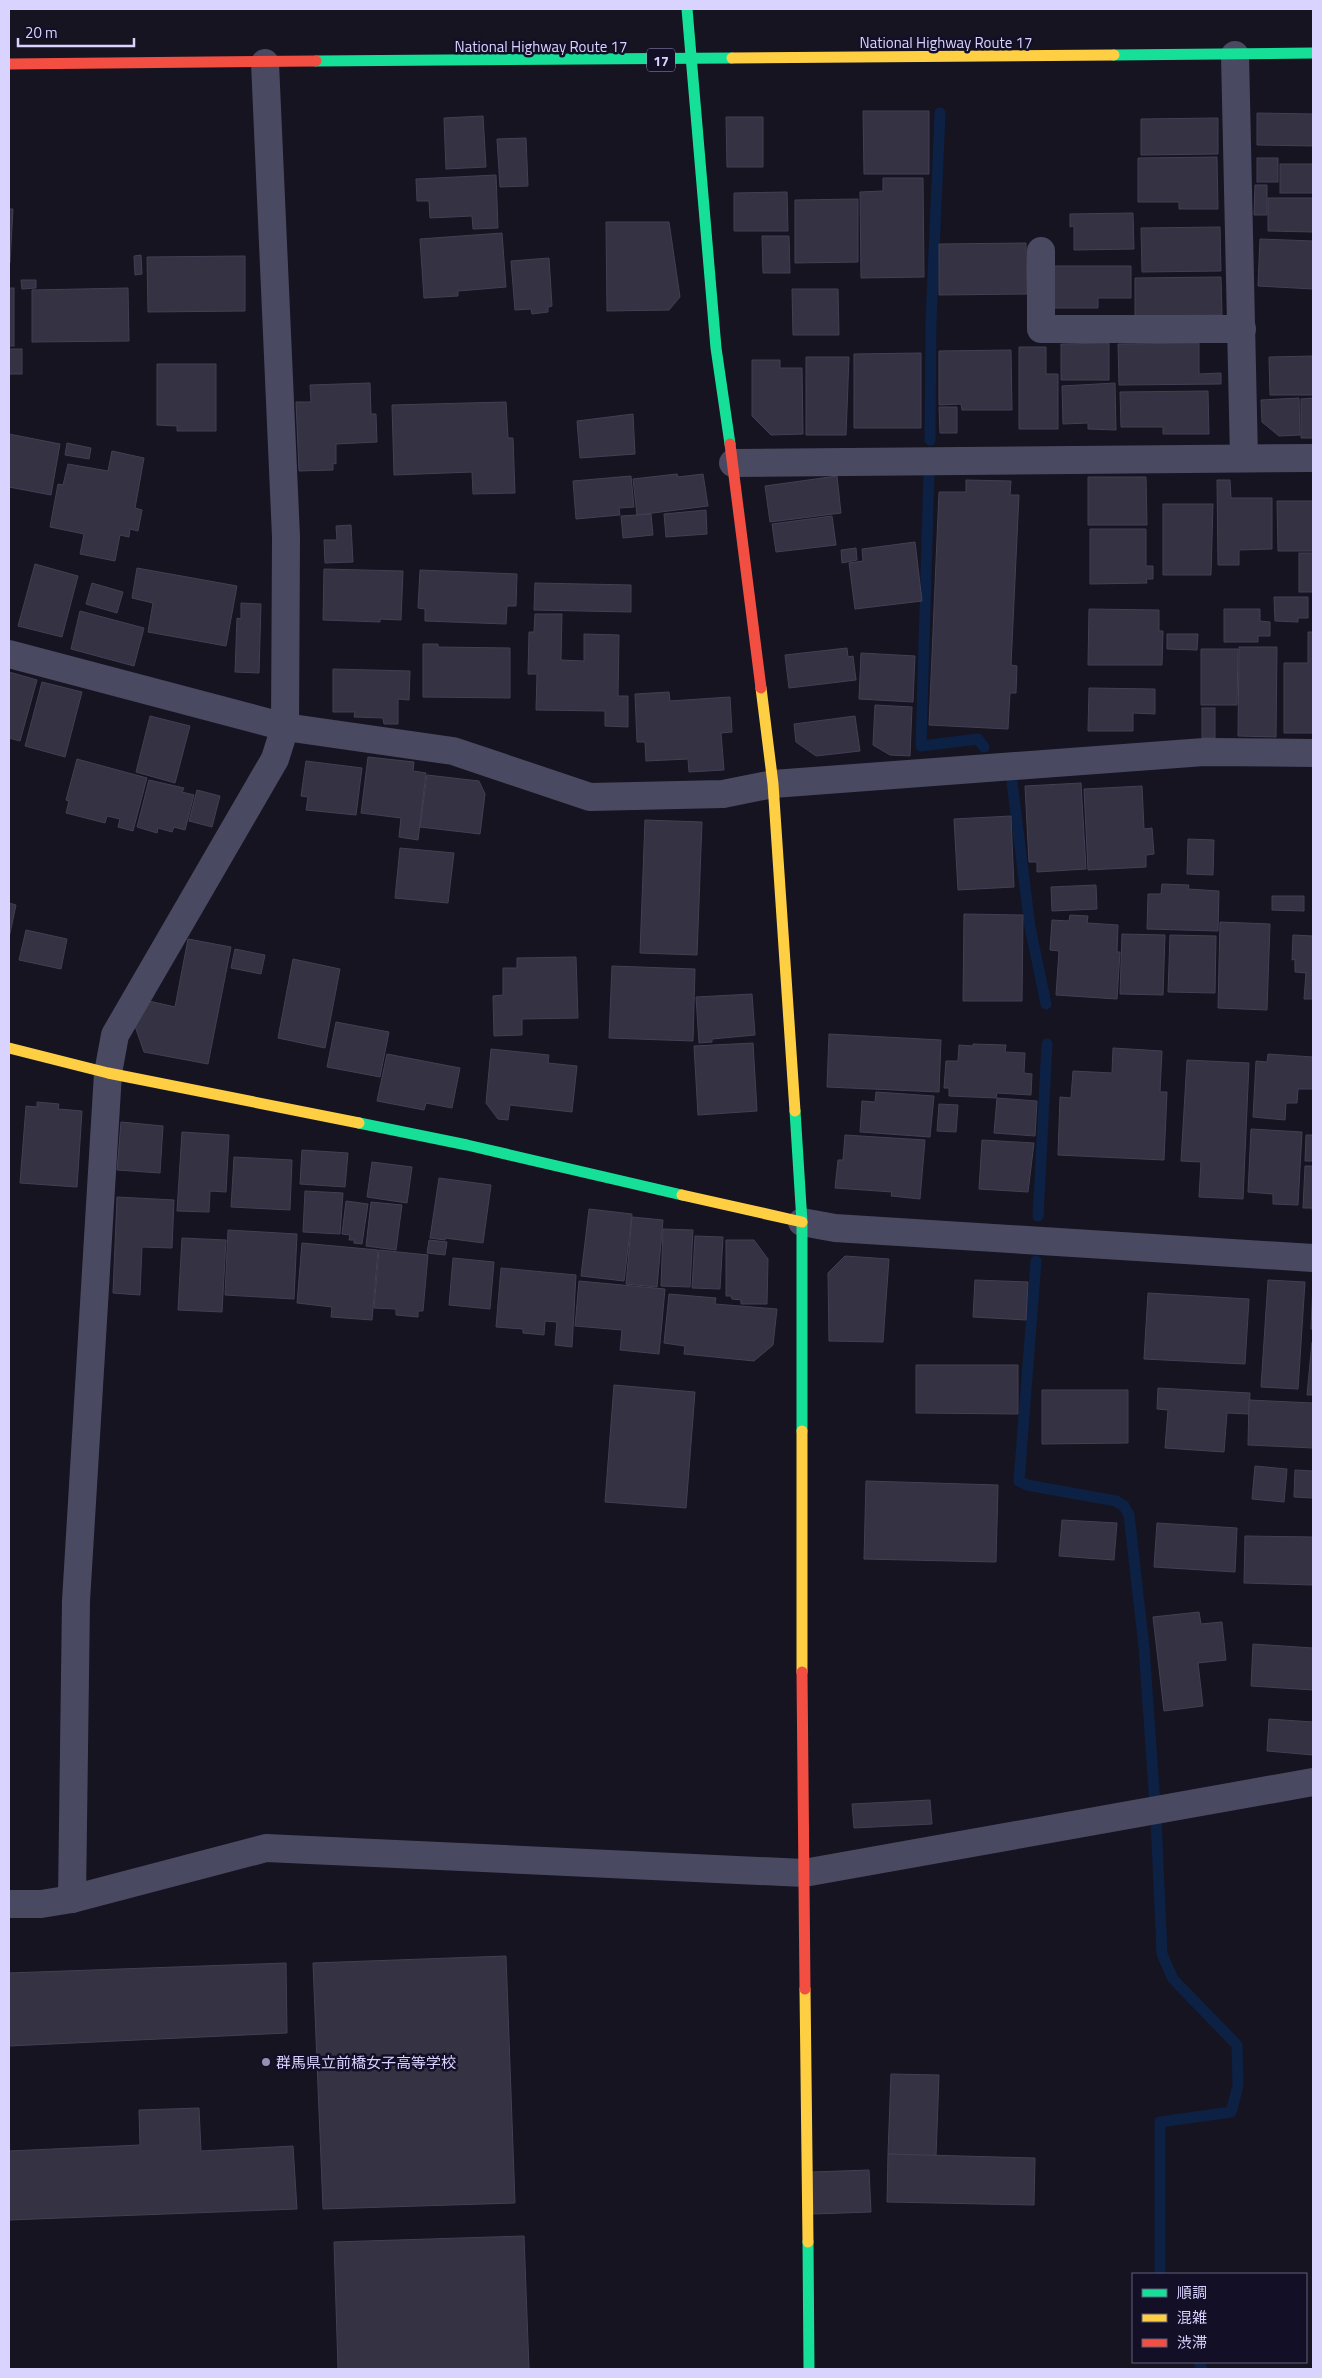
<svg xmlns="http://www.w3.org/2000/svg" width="1322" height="2378" viewBox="0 0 1322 2378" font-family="'Titillium Web','Noto Sans JP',sans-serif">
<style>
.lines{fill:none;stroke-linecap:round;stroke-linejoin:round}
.stream{stroke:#0d2144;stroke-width:11}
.building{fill:#343243;stroke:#433f54}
.street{stroke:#4a4962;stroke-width:28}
.fast{stroke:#16e098;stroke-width:11}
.slow{stroke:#ffcf43;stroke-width:11}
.jam{stroke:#f24e42;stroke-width:11}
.poi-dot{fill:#9591b1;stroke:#130f26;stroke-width:2}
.labels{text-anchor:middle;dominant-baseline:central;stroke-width:5;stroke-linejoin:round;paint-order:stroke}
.shield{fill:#130f26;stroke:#9e99be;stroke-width:1}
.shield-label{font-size:14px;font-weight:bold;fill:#d9d4ff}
.street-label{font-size:15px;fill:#d9d4ff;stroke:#130f26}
.poi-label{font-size:15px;fill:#d9d4ff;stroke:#130f26;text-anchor:start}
</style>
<rect width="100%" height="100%" fill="#161421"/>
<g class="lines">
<g class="stream">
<polyline points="930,440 931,322 940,113"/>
<polyline points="929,472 921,746 978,739 984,747"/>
<polyline points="1012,782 1030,927 1046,1004"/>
<polyline points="1038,1216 1047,1044"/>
<polyline points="1036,1261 1019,1481 1027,1485 1116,1501 1124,1506 1129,1515 1144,1647 1156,1819 1162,1954 1173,1979 1237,2045 1238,2086 1231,2112 1160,2122 1160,2274"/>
<polyline points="1199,2362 1202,2369"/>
</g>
</g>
<g class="building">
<polygon points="863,111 929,111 929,174 864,174"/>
<polygon points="1257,113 1313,114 1313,146 1257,145"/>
<polygon points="483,116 486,167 446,169 444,118"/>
<polygon points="726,117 763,117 763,167 727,167"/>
<polygon points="1218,118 1218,154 1141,155 1141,119"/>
<polygon points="526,138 528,186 500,187 497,139"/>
<polygon points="1217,157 1218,209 1179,209 1179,202 1138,202 1138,158"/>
<rect x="1257" y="158" width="21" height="24"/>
<rect x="1280" y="164" width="33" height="29"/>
<polygon points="496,175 498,228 473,229 472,216 430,218 429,201 417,201 416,179"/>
<polygon points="883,178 923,178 924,277 861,278 860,192 883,191"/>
<polygon points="1255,185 1267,185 1267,215 1254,215"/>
<polygon points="787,192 788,231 734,231 734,193"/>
<polygon points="1268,198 1313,198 1313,232 1268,231"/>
<polygon points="858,199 858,262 795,263 795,200"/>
<polygon points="9,209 13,209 10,263 9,263"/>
<polygon points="1133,213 1134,249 1074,250 1074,226 1070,227 1070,214"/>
<polygon points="606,222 669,222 680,297 669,310 607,311"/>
<polygon points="1220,227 1221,271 1142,272 1141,228"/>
<polygon points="502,233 506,287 458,291 458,296 424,298 420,239"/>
<polygon points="762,236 789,236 790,273 763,273"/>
<polygon points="1260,239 1313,241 1313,289 1258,286"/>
<polygon points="1026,243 1027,294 939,295 939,244"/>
<polygon points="141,255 142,274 135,275 134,256"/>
<polygon points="245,256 245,311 148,312 147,257"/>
<polygon points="549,258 552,306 548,307 548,312 532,314 531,309 515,310 511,261"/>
<polygon points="1054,266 1131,266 1131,298 1098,298 1098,308 1054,308"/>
<polygon points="1221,277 1222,315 1135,316 1135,278"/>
<polygon points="21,280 36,280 36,288 22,289"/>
<rect x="9" y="288" width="5" height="58"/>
<polygon points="128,288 129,341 32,342 32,290"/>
<polygon points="792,289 838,289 839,335 793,335"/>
<polygon points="1109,343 1109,380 1061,380 1061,344"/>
<polygon points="1199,343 1199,374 1221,373 1221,384 1119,385 1118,344"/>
<polygon points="1019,347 1046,347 1046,374 1058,374 1058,429 1019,429"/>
<rect x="9" y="349" width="13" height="25"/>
<polygon points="1011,350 1012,410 962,410 961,404 939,405 939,351"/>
<polygon points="921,353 921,428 854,428 854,354"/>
<polygon points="1313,356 1313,395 1270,395 1269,357"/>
<polygon points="806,357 849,357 846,435 806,435"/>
<polygon points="752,360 780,360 780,368 802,368 803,434 771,435 752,416"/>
<polygon points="157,364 216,364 216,431 177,431 177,426 157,425"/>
<polygon points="370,383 371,414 376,414 377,442 336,444 336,464 333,463 333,470 299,471 296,402 311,402 310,385"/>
<polygon points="1115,383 1116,430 1088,429 1088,423 1063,424 1062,386"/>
<polygon points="1208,391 1209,434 1163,434 1163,427 1121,427 1120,392"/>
<polygon points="1299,398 1300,435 1279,436 1262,422 1261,400"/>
<polygon points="1313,398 1313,438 1301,438 1301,399"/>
<polygon points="506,402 508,438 513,438 515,493 473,494 472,472 394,475 392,405"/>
<polygon points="939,407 957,407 957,433 940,433"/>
<polygon points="633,414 635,454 580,458 577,421"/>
<polygon points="9,434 60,444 51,495 9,487"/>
<polygon points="67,443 91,448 89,459 65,455"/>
<polygon points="112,451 144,458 135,508 142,510 138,531 130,529 129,537 120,535 115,561 80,554 84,534 50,527 58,484 63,485 68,464 108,471"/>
<polygon points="677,474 678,477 703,474 708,506 637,515 633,479"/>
<polygon points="631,476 634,507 619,508 620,515 576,519 573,481"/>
<polygon points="837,476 841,513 770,522 765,486"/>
<polygon points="1088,477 1146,477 1147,525 1088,525"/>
<polygon points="966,480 1011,481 1010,495 1019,495 1011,665 1017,666 1016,693 1010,693 1008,729 929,725 939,492 966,492"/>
<polygon points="1217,480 1230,480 1231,498 1272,498 1272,549 1239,550 1239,565 1218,565"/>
<polygon points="1277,501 1313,501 1313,551 1278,551"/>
<polygon points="1163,504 1213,504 1211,575 1163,575"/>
<polygon points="706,510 707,534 666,537 664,514"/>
<polygon points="651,514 653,535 623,538 621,516"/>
<polygon points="832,516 836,545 776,552 772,524"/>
<polygon points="351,525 353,562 325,563 324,540 337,540 336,526"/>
<polygon points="1090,529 1146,529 1146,566 1153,566 1153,579 1146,579 1147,583 1090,584"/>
<polygon points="915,542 922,601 855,609 849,563 863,561 862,549"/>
<polygon points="856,548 857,560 842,563 841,550"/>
<rect x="1299" y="553" width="14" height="39"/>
<polygon points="35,564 78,576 62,637 18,626"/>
<polygon points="137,568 237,586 226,646 148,632 153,603 132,598"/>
<polygon points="324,569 403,571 401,620 380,619 380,622 323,620"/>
<polygon points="420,570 517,574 516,606 507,606 506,624 425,621 425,609 418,608"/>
<polygon points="92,583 123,592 117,613 86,604"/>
<polygon points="535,583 631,585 631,612 534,610"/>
<polygon points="1274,597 1308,597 1308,618 1298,618 1298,622 1275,621"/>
<polygon points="241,603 261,604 259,673 235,672 237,618 241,619"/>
<polygon points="1089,609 1159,610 1159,631 1163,631 1162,665 1088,665"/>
<polygon points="1224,609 1260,609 1260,621 1270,622 1270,636 1258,636 1258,642 1224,642"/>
<polygon points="80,611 144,628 134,666 71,649"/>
<polygon points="535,614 562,614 561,660 584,661 584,634 619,635 618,696 628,696 628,727 605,726 605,711 536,710 537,674 528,674 529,632 534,632"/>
<polygon points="1308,632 1313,632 1313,733 1284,733 1284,663 1308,663"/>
<polygon points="1167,634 1198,634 1197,650 1167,649"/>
<polygon points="423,644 438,644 438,647 510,648 510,698 423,697"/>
<polygon points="1239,647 1277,647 1276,737 1238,736"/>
<polygon points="847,648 848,657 853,656 856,680 789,688 785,655"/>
<polygon points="1201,649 1238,649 1237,705 1201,705"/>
<polygon points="861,653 915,656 913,702 859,699"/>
<polygon points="333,669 410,671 409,700 398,699 398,724 384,724 383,718 354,717 355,712 333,712"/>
<polygon points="9,672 37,680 20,741 9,738"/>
<polygon points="42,682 82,692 65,757 25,746"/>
<polygon points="1089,688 1155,689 1155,714 1133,713 1133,731 1088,731"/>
<polygon points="669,692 670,701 730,697 732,732 721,733 724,770 689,772 688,759 646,761 645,742 637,742 635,694"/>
<polygon points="875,705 912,707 910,756 890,755 873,745"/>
<rect x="1202" y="708" width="13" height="30"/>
<polygon points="150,716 190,726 175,783 136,772"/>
<polygon points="855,716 860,751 816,756 796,742 794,724"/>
<polygon points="368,757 414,762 413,771 426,773 418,840 399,837 401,818 361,813"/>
<polygon points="77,759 147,778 133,831 118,827 120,819 107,816 105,823 66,813 69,801 66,800"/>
<polygon points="306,761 362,768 356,815 306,810 308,797 301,796"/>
<polygon points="427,775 479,781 485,794 480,834 420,827"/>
<polygon points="149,780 184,788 182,792 194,795 185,830 174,827 172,832 158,828 157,833 137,827"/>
<polygon points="1081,783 1086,869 1037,872 1037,862 1029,862 1025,786"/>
<polygon points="1142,786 1144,829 1152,828 1154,854 1146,855 1146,867 1088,870 1084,789"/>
<polygon points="197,790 220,796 212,827 189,821"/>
<polygon points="1011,816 1014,887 958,890 954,819"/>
<polygon points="645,820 702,822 697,955 640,953"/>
<polygon points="1188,839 1214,840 1213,875 1187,874"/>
<polygon points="400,848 454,853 448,903 395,898"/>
<polygon points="1162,884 1189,885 1188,889 1219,891 1218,931 1147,929 1148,894 1161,894"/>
<polygon points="1096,885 1097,909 1052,911 1051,887"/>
<polygon points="1272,896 1304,896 1304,911 1272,910"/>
<polygon points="9,903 16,905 9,938"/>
<polygon points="964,914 1023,915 1022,1001 963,1001"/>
<polygon points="1070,915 1088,916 1087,923 1118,925 1117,952 1120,952 1117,999 1056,995 1059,951 1050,950 1052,920 1069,921"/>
<polygon points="1220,922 1270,924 1267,1010 1218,1008"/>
<polygon points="26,930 67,939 61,969 19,960"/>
<polygon points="1122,934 1165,935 1163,995 1120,994"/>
<polygon points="1170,935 1216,936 1215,993 1168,992"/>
<polygon points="1293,935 1313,936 1313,999 1304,999 1306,973 1295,972 1295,959 1292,960"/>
<polygon points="188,939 231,947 208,1064 144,1052 135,1026 149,1001 175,1007"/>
<polygon points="235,949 265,955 261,974 231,968"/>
<polygon points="576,957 578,1018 522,1019 522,1035 494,1036 493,996 503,995 503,968 517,968 517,958"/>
<polygon points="293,959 340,969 325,1048 278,1038"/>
<polygon points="612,966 695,969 693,1041 609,1038"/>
<polygon points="752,994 755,1035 712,1039 712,1042 699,1043 696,997"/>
<polygon points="336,1022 389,1032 380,1077 327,1067"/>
<polygon points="829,1034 941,1040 939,1092 827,1087"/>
<polygon points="753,1043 757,1111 698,1115 694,1046"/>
<polygon points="973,1044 1006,1045 1005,1052 1025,1053 1024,1073 1032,1074 1031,1095 997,1093 996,1098 949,1096 949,1088 944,1088 946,1061 958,1061 959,1045 973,1046"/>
<polygon points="1113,1048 1162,1051 1160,1092 1167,1092 1164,1160 1058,1155 1060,1097 1071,1098 1073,1071 1112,1073"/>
<polygon points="491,1049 549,1055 548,1063 577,1066 572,1112 510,1105 508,1120 498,1119 486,1103"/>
<polygon points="387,1054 460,1068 452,1108 426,1103 424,1110 377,1101"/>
<polygon points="1268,1054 1313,1057 1313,1089 1298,1089 1297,1103 1286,1103 1285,1120 1253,1117 1256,1061 1267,1062"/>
<polygon points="1187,1060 1249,1063 1243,1199 1199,1197 1201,1162 1181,1161"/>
<polygon points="876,1092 934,1096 930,1137 860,1132 862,1101 875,1102"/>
<polygon points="997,1098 1037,1101 1035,1136 994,1133"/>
<polygon points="37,1102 59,1104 58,1109 82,1111 77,1187 20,1183 26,1106 37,1107"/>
<polygon points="939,1104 958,1105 956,1132 937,1131"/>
<polygon points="121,1122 163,1126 160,1173 117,1170"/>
<polygon points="1251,1129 1302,1132 1298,1205 1273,1204 1273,1194 1248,1192"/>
<polygon points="182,1132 229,1135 226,1192 210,1191 209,1212 177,1211"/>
<polygon points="845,1135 925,1140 920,1199 891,1196 892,1192 835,1188 838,1160 843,1160"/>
<polygon points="1306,1135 1313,1135 1313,1161 1305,1161"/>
<polygon points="982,1140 1034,1143 1028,1192 979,1189"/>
<polygon points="302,1150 348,1153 345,1187 300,1184"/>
<polygon points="234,1157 292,1160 290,1210 231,1207"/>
<polygon points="372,1162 412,1167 407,1203 367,1197"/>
<polygon points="1305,1166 1313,1166 1313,1215 1312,1208 1303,1208"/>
<polygon points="439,1178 491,1185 483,1243 445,1238 445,1240 430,1238"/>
<polygon points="305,1191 343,1193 340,1234 303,1232"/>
<polygon points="117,1197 174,1200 172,1248 142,1247 140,1295 113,1293"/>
<polygon points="346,1201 368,1204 362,1244 354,1243 354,1240 349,1240 350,1235 342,1234"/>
<polygon points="371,1202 402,1205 396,1250 366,1246"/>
<polygon points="589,1209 632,1214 624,1281 581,1276"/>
<polygon points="632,1217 663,1220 657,1287 626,1284"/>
<polygon points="663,1229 693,1230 690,1287 661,1286"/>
<polygon points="228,1230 297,1234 294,1299 225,1295"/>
<polygon points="695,1236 723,1237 720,1289 692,1288"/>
<polygon points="182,1238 226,1240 222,1312 178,1310"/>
<polygon points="429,1240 447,1242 445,1255 427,1253"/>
<polygon points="726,1240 754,1240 768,1259 767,1304 741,1304 741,1300 732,1299 731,1296 726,1296"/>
<polygon points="302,1243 378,1250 372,1320 331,1317 332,1307 297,1303"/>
<polygon points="379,1250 428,1255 423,1311 418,1311 418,1317 396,1315 396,1309 374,1308"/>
<polygon points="845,1256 889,1259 883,1342 829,1341 828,1273"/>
<polygon points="453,1258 494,1262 490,1309 449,1305"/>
<polygon points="501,1268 576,1275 572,1347 555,1345 557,1322 545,1321 544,1335 523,1333 523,1329 496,1327"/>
<polygon points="975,1280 1028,1282 1026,1320 973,1317"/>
<polygon points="1268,1280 1305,1282 1298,1389 1261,1387"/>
<polygon points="579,1281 665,1289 659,1354 620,1350 622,1330 575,1326"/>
<polygon points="1313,1282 1313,1329 1311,1329"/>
<polygon points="1148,1293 1249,1299 1245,1364 1144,1359"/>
<polygon points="669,1294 716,1298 715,1304 777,1309 773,1345 754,1361 684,1354 685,1346 664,1343"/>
<polygon points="1312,1342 1313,1343 1313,1395 1307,1395"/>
<polygon points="916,1365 1018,1365 1018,1414 916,1413"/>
<polygon points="614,1385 695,1392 686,1508 605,1502"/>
<polygon points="1158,1388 1250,1393 1249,1414 1227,1413 1224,1452 1165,1448 1168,1410 1157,1409"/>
<polygon points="1042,1390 1128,1390 1128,1443 1042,1444"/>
<polygon points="1249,1400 1313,1403 1313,1448 1248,1445"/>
<polygon points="1255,1466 1287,1469 1284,1502 1252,1499"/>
<polygon points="1295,1470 1313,1471 1313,1498 1294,1497"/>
<polygon points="866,1481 998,1485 996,1562 864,1559"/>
<polygon points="1062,1520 1117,1523 1114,1560 1059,1556"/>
<polygon points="1157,1523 1237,1528 1235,1572 1154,1567"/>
<polygon points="1245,1536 1313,1537 1313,1585 1244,1583"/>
<polygon points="1199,1612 1201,1624 1222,1622 1226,1660 1198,1663 1203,1706 1164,1711 1153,1617"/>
<polygon points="1253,1644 1313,1648 1313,1690 1251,1686"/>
<polygon points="1269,1719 1313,1722 1313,1755 1267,1751"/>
<polygon points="930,1800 932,1824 854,1828 852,1804"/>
<polygon points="506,1956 515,2203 323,2209 313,1963"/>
<polygon points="286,1963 287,2033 9,2046 9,1973"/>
<polygon points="891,2074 939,2075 936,2156 888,2154"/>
<polygon points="199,2108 201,2151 293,2146 297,2209 9,2220 9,2151 140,2145 139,2110"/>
<polygon points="888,2154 1035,2158 1034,2205 887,2202"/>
<polygon points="869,2170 871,2212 813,2214 812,2172"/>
<polygon points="524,2236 529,2369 338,2369 334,2242"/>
</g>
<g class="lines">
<g class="street">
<polyline points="1235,55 1244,458"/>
<polyline points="1041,251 1041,329 1242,329"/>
<polyline points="733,463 1313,458"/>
<polyline points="9,654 285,727 453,751 590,797 723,794 773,784 1204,752 1313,753"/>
<polyline points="802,1222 835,1228 1313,1258"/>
<polyline points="72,1899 76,1601 108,1073 115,1035 275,759 285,727 286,537 265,63"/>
<polyline points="9,1904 41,1904 72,1899 266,1848 804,1873 1313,1782"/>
</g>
<g class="fast">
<polyline points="687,9 716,348 730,444"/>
<polyline points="1114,55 1313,53"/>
<polyline points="316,61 732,58"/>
<polyline points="795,1111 802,1222 802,1431"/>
<polyline points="359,1123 467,1145 682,1195"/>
<polyline points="808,2242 809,2369"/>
</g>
<g class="slow">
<polyline points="732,58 1114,55"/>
<polyline points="761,688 773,784 795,1111"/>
<polyline points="9,1048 108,1073 359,1123"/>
<polyline points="682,1195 802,1222"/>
<polyline points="802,1431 802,1672"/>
<polyline points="805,1989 808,2242"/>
</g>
<g class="jam">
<polyline points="9,64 316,61"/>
<polyline points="730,444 761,688"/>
<polyline points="802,1672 805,1989"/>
</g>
</g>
<circle class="poi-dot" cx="266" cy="2062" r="5"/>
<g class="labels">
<rect class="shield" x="647" y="48.5" width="28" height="23" rx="4"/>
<g class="shield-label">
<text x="661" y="60">17</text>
</g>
<g class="street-label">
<text x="946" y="42">National Highway Route 17</text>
<text x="541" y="46">National Highway Route 17</text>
</g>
<g class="poi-label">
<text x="276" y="2062">群馬県立前橋女子高等学校</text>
</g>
</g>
<rect width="1322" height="2378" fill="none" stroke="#d9d4ff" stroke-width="20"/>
<rect x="1132" y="2273" width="175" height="90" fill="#130f26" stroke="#625e7d"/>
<rect x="1142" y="2289" width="25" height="8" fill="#16e098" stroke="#625e7d"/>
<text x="1177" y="2298" font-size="15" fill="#d9d4ff">順調</text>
<rect x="1142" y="2314" width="25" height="8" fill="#ffcf43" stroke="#625e7d"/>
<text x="1177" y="2323" font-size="15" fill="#d9d4ff">混雑</text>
<rect x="1142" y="2339" width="25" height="8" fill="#f24e42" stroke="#625e7d"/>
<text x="1177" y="2348" font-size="15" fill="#d9d4ff">渋滞</text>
<path d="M18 38v8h116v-8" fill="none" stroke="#d9d4ff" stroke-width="2.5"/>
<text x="25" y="38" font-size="15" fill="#d9d4ff" stroke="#130f26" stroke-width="4" paint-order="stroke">20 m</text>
</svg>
